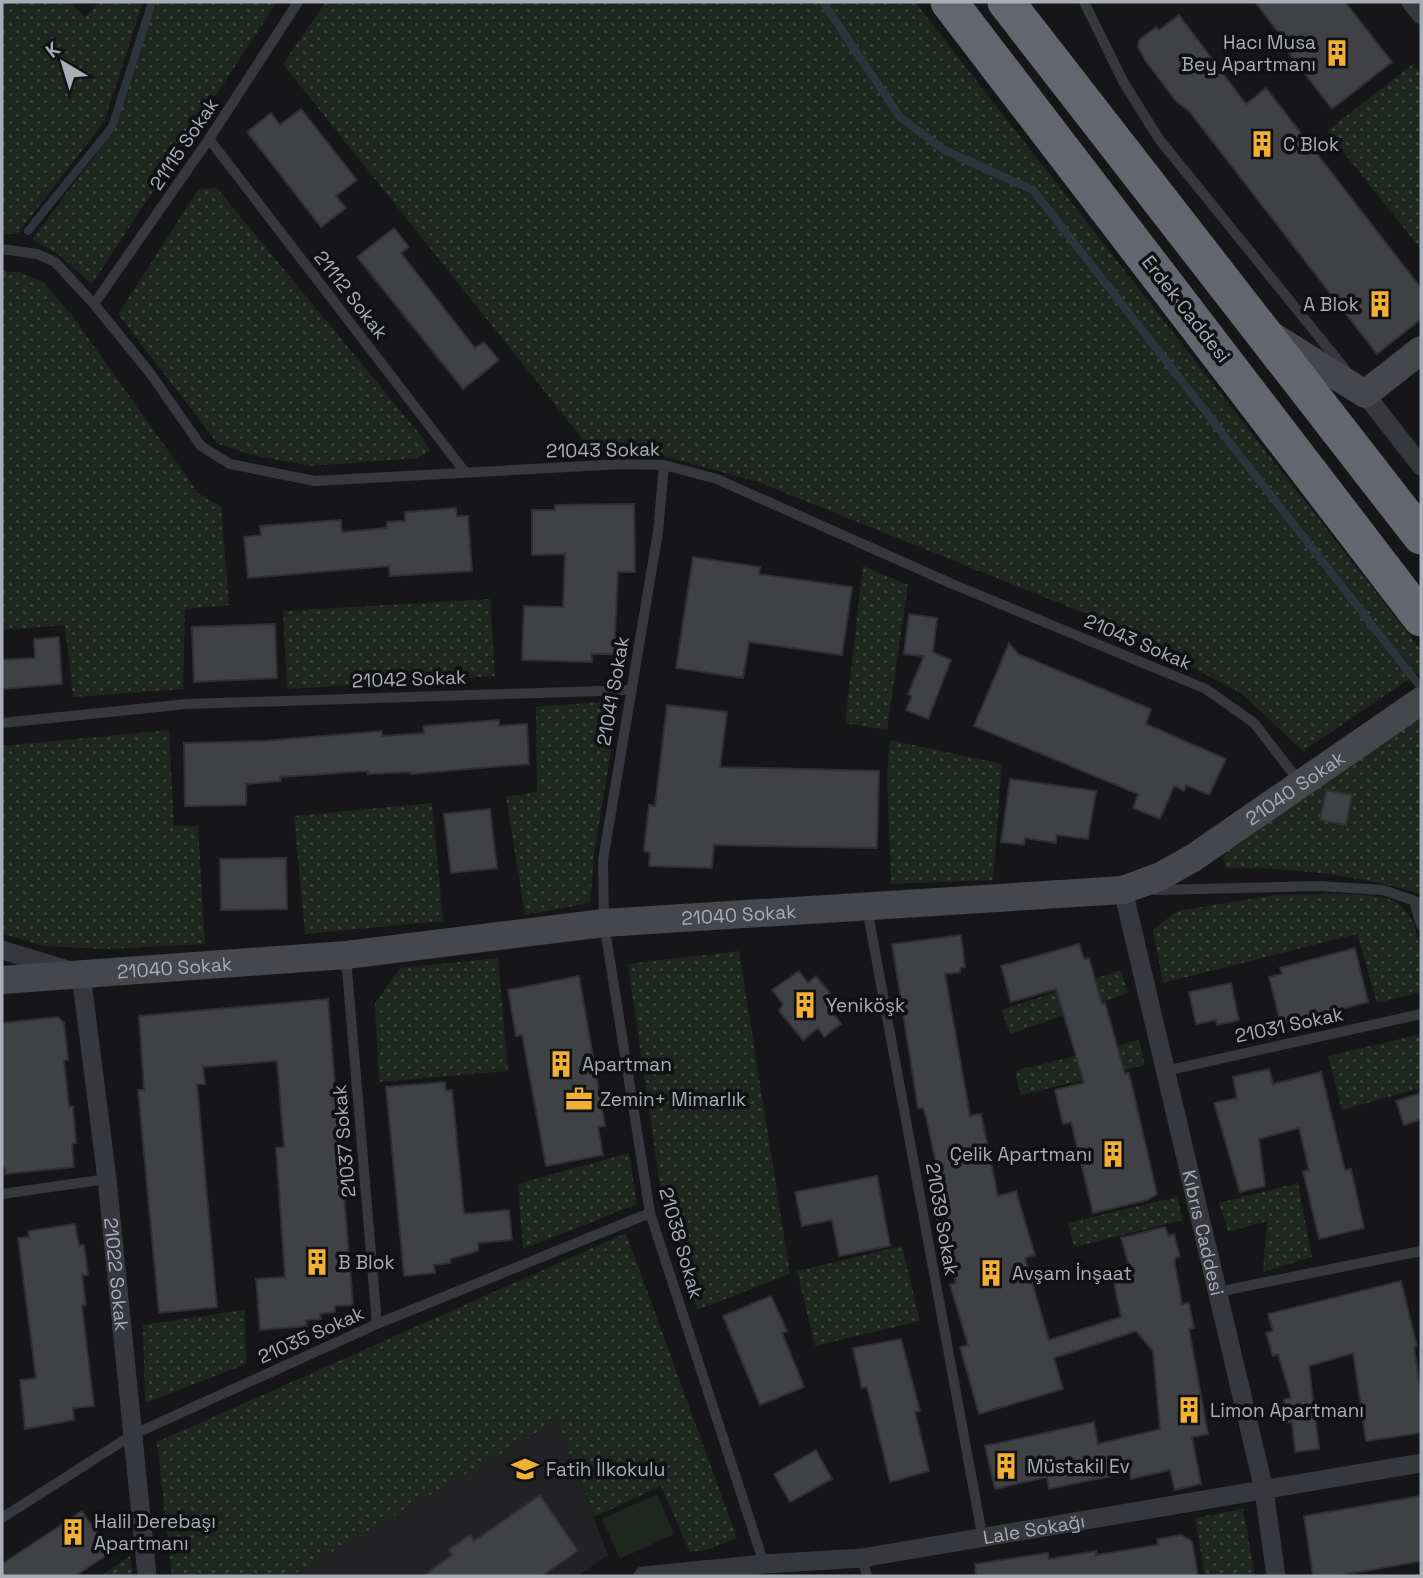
<svg xmlns="http://www.w3.org/2000/svg" width="1423" height="1578" viewBox="0 0 1423 1578" font-family="'Space Grotesk',sans-serif">
<style>
.built{fill:#222225}
.grass{fill:url(#grass-dots)}
.park{fill:#1e261f}
.lines{fill:none;stroke-linecap:round;stroke-linejoin:round}
.stream{stroke:#2c353c;stroke-width:8}
.building{fill:#404145;stroke:#303034;stroke-width:2}
.lane{stroke:#37383d;stroke-width:10}
.street{stroke:#37383d;stroke-width:19}
.secondary{stroke:#45474d;stroke-width:28}
.highway{stroke:#63666e;stroke-width:37}
.labels{text-anchor:middle;dominant-baseline:central;stroke-width:7;stroke-linejoin:round;paint-order:stroke}
.poi-label{font-size:19px;fill:#a8adb8;stroke:#111113;text-anchor:start}
.street-label{font-size:19px;fill:#a8adb8;stroke:#111113}
</style>
<defs>
<pattern id="grass-dots" width="8" height="8" patternUnits="userSpaceOnUse" patternTransform="scale(1.75)"><rect width="8" height="8" fill="#1e261f"/><path d="M2 2h.1M6 6h.1" fill="none" stroke="#3c433d" stroke-width="1.8" stroke-linecap="round"/></pattern>
</defs>
<rect width="100%" height="100%" fill="#161618"/>
<polygon class="built" points="557,1421 608,1555 578,1576 291,1576"/>
<g class="grass">
<polygon points="2,2 70,2 85,17 100,2 143,2 104,122 18,233 2,235"/>
<polygon points="154,2 277,2 92,284 59,255 32,239 115,129"/>
<polygon points="326,2 915,2 1421,650 1421,671 1303,751 1241,693 1104,621 758,482 660,455 593,452 283,64"/>
<polygon points="1413,64 1421,75 1421,250 1327,131"/>
<polygon points="216,187 422,437 430,451 418,458 310,466 257,456 218,444 118,314 198,190"/>
<polygon points="2,272 20,272 43,282 71,314 199,494 221,506 229,605 185,609 183,689 73,697 65,625 2,630"/>
<polygon points="863,566 908,585 887,730 845,723"/>
<polygon points="490,599 495,676 287,689 283,611"/>
<polygon points="610,701 617,714 594,855 590,903 525,915 506,797 537,792 536,707"/>
<path d="M1421,719v175c-63,-19 -129,-27 -195,-26l-3,-11 8,-10 105,-80z"/>
<polygon points="169,730 174,826 198,826 205,944 107,949 44,946 2,934 2,746"/>
<polygon points="890,740 1002,764 993,880 891,884 887,775"/>
<polygon points="432,803 443,921 305,934 294,816"/>
<path d="M1275,895c28,0 103,-6 124,9 24,18 22,62 22,88l-44,11 -20,-69 -194,49 -10,-53 24,-19z"/>
<polygon points="739,951 790,1274 697,1310 662,1199 628,964"/>
<polygon points="498,958 508,1071 379,1082 375,1003 400,968"/>
<polygon points="1121,970 1128,993 1010,1034 1002,1010"/>
<polygon points="1421,1034 1421,1088 1342,1110 1328,1056"/>
<polygon points="1139,1040 1145,1065 1021,1095 1015,1071"/>
<polygon points="629,1153 637,1204 523,1249 518,1184"/>
<polygon points="1298,1183 1312,1257 1263,1272 1267,1221 1228,1232 1219,1203"/>
<polygon points="1177,1197 1183,1220 1074,1247 1068,1223"/>
<polygon points="626,1233 737,1538 710,1549 690,1552 661,1486 594,1517 557,1421 291,1576 172,1576 157,1442"/>
<polygon points="902,1246 920,1321 815,1346 797,1271"/>
<polygon points="245,1310 246,1364 145,1403 143,1325"/>
<polygon points="1243,1509 1255,1576 1205,1576 1195,1518"/>
<polygon points="130,1556 133,1576 100,1576"/>
</g>
<polygon class="park" points="657,1494 674,1534 620,1559 602,1519"/>
<g class="lines">
<g class="stream">
<polyline points="823,2 900,117 944,150 1033,190 1418,684"/>
<polyline points="28,231 112,127 152,2"/>
<polyline points="2,275 2,274"/>
</g>
</g>
<g class="building">
<polygon points="1255,2 1345,2 1392,62 1332,109 1282,44 1285,41"/>
<polygon points="1179,15 1246,104 1266,88 1421,288 1421,319 1377,354 1189,111 1176,101 1145,60 1138,47 1139,40 1156,27 1159,30"/>
<polygon points="301,109 357,180 336,196 346,208 321,227 247,132 271,113 280,125"/>
<polygon points="394,228 409,247 401,253 475,348 484,342 499,360 463,389 357,257"/>
<polygon points="634,504 635,572 618,572 614,654 592,654 592,662 522,660 524,606 563,607 565,554 532,555 532,510 555,510 555,505"/>
<polygon points="456,508 457,516 468,516 472,571 390,576 389,566 248,578 244,537 261,535 260,526 341,520 342,532 387,528 387,522 405,521 405,512"/>
<polygon points="693,557 760,567 759,574 852,587 842,655 749,642 743,678 676,668"/>
<polygon points="909,614 937,618 933,652 951,660 928,719 906,710 912,696 908,694 924,656 904,654"/>
<polygon points="275,624 277,678 194,682 192,627"/>
<polygon points="59,637 62,684 2,689 2,660 35,658 34,639"/>
<polygon points="1009,643 1018,654 1151,709 1146,724 1226,759 1209,795 1186,785 1184,791 1174,786 1160,819 1133,808 1138,794 974,726"/>
<polygon points="667,705 727,712 720,767 879,771 877,848 714,845 712,868 649,866 650,853 644,851 647,821 649,805 655,806"/>
<polygon points="499,720 499,726 527,724 529,764 411,774 411,772 368,774 368,771 280,777 281,781 246,784 246,805 185,806 184,743 263,741 382,731 382,736 424,733 423,726"/>
<polygon points="1010,779 1096,791 1088,839 1057,835 1056,843 1025,838 1024,845 1001,842"/>
<polygon points="1326,790 1352,795 1346,825 1320,820"/>
<polygon points="490,809 497,868 451,873 444,814"/>
<polygon points="286,858 287,909 221,910 220,859"/>
<polygon points="961,935 965,967 960,968 960,972 945,974 970,1116 981,1114 998,1196 1016,1191 1035,1255 1025,1258 1049,1340 1121,1317 1113,1278 1131,1274 1121,1238 1165,1227 1168,1236 1174,1234 1180,1257 1175,1258 1175,1264 1182,1304 1189,1303 1194,1328 1189,1329 1208,1434 1192,1437 1201,1484 1175,1490 1170,1470 1131,1479 1130,1472 1049,1489 1047,1477 995,1489 985,1446 1094,1422 1098,1444 1160,1429 1153,1351 1136,1331 1054,1358 1063,1389 979,1414 960,1347 968,1345 950,1285 956,1283 937,1220 947,1217 926,1116 923,1108 918,1108 892,944"/>
<polygon points="1079,944 1084,959 1089,958 1102,1004 1105,1003 1125,1074 1129,1073 1157,1194 1147,1200 1093,1213 1071,1122 1063,1124 1055,1090 1084,1083 1056,989 1011,1002 1001,966"/>
<polygon points="1355,948 1368,1002 1281,1025 1269,977 1282,974 1280,968"/>
<polygon points="799,971 808,983 816,976 830,993 827,996 832,1003 828,1006 841,1024 824,1037 818,1028 803,1040 779,1011 783,1004 772,990"/>
<polygon points="579,976 605,1126 598,1127 603,1155 546,1166 522,1035 516,1036 508,990"/>
<polygon points="1231,983 1239,1020 1217,1025 1216,1020 1196,1024 1189,992"/>
<polygon points="328,999 353,1305 335,1306 335,1312 320,1314 321,1319 306,1320 307,1326 260,1330 256,1279 285,1277 276,1148 284,1147 277,1061 203,1067 205,1084 197,1084 217,1307 159,1313 138,1090 144,1090 139,1016"/>
<polygon points="58,1017 64,1023 68,1060 64,1060 69,1107 73,1106 76,1143 72,1144 74,1167 5,1174 5,1168 2,1168 2,1023"/>
<polygon points="1269,1069 1273,1084 1321,1072 1345,1170 1351,1169 1364,1228 1319,1239 1303,1171 1309,1170 1299,1128 1259,1139 1265,1186 1240,1192 1214,1103 1237,1098 1233,1077"/>
<polygon points="445,1082 446,1091 452,1090 464,1214 509,1210 512,1240 478,1243 478,1251 450,1259 450,1263 434,1265 435,1273 404,1276 386,1087"/>
<polygon points="1421,1093 1421,1119 1404,1125 1396,1101"/>
<polygon points="877,1176 890,1246 839,1256 832,1220 802,1226 795,1192"/>
<polygon points="75,1224 79,1246 84,1245 88,1275 82,1275 86,1305 82,1306 94,1406 73,1408 74,1420 25,1429 20,1380 36,1378 18,1238 29,1237 28,1231"/>
<polygon points="1401,1281 1417,1346 1414,1347 1421,1395 1421,1433 1366,1441 1353,1353 1309,1366 1319,1449 1295,1452 1292,1422 1287,1423 1284,1399 1291,1398 1278,1354 1273,1356 1266,1333 1273,1331 1268,1314"/>
<polygon points="771,1296 787,1331 782,1333 804,1387 760,1405 723,1316"/>
<polygon points="901,1339 920,1411 915,1412 929,1471 890,1482 867,1387 862,1388 853,1348"/>
<polygon points="816,1450 832,1479 790,1502 774,1474"/>
<polygon points="540,1495 578,1551 542,1576 423,1576 452,1555 448,1550 470,1535 474,1541"/>
<polygon points="1421,1496 1421,1561 1337,1576 1313,1576 1304,1516"/>
<polygon points="82,1511 110,1553 75,1576 2,1576 2,1564"/>
<polygon points="1181,1535 1192,1541 1198,1576 976,1576 975,1564 1048,1553 1049,1559 1096,1551 1096,1555 1158,1545 1157,1539"/>
</g>
<g class="lines">
<g class="lane">
<polyline points="1084,2 1124,83 1159,139 1345,369"/>
<polyline points="209,139 465,472"/>
<polyline points="2,249 37,254 55,262 94,304 150,373 201,446 230,464 315,481 623,464 664,465 717,479 950,583 1206,689 1254,723 1299,781"/>
<polyline points="94,304 209,139 298,2"/>
<polyline points="664,465 658,532 603,860 604,923 650,1213 764,1564"/>
<polyline points="2,723 187,704 632,690"/>
<polyline points="1155,890 1319,886 1383,890 1421,903"/>
<polyline points="1414,901 1421,925"/>
<polyline points="867,908 983,1540"/>
<polyline points="346,958 377,1324"/>
<polyline points="1165,1071 1421,1014"/>
<polyline points="2,1194 107,1179"/>
<polyline points="1217,1292 1421,1251"/>
<polyline points="2,1518 132,1435 377,1324 650,1213"/>
<polyline points="862,1558 867,1576"/>
</g>
<g class="street">
<polyline points="1411,2 1421,15"/>
<polyline points="1365,394 1421,466"/>
<path id="s1" d="M1123,890l141,600 12,86"/>
<path id="s2" d="M2,950l79,24 26,205 40,397"/>
<path id="s3" d="M643,1576l121,-12 98,-6 559,-95"/>
</g>
<g class="secondary">
<polyline points="1271,335 1365,394 1421,350"/>
<path id="s4" d="M2,980l344,-25 258,-32 519,-33 38,-14 32,-18 228,-157"/>
</g>
<g class="highway">
<polyline points="949,2 1421,618"/>
<polyline points="1006,2 1421,536"/>
</g>
</g>
<defs>
<symbol id="building-bare" viewBox="-9 -9 18 18"><path d="M-4-6H4V6H1V3H-1V6H-4ZM-2.5-4.3h1.7v1.8h-1.7ZM.8-4.3h1.7v1.8H.8ZM-2.5-1h1.7V.8h-1.7ZM.8-1h1.7V.8H.8Z" fill="#f2b134" stroke="#111113" stroke-width="2.5" paint-order="stroke"/></symbol>
<symbol id="office-bare" viewBox="-9 -9 18 18"><path d="M-6-3h4V-5.5h4V-3h4V5H-6ZM-1-4.5V-3h2v-1.5ZM-6 0V1H6V0Z" fill="#f2b134" stroke="#111113" stroke-width="2.5" paint-order="stroke"/></symbol>
<symbol id="school-bare" viewBox="-9 -9 18 18"><path d="M0-5L7-2L0 1L-7-2ZM-4 1L0 2.5L4 1V4Q0 6-4 4Z" fill="#f2b134" stroke="#111113" stroke-width="2.5" paint-order="stroke"/></symbol>
</defs>
<g fill-rule="evenodd">
<use href="#building-bare" x="1318" y="34" width="38" height="38"/>
<use href="#building-bare" x="1243" y="125" width="38" height="38"/>
<use href="#building-bare" x="1361" y="285" width="38" height="38"/>
<use href="#building-bare" x="786" y="986" width="38" height="38"/>
<use href="#building-bare" x="542" y="1045" width="38" height="38"/>
<use href="#office-bare" x="560" y="1080" width="38" height="38"/>
<use href="#building-bare" x="1094" y="1135" width="38" height="38"/>
<use href="#building-bare" x="298" y="1243" width="38" height="38"/>
<use href="#building-bare" x="972" y="1254" width="38" height="38"/>
<use href="#building-bare" x="1170" y="1391" width="38" height="38"/>
<use href="#building-bare" x="987" y="1447" width="38" height="38"/>
<use href="#school-bare" x="506" y="1450" width="38" height="38"/>
<use href="#building-bare" x="54" y="1513" width="38" height="38"/>
</g>
<g class="labels">
<g class="poi-label">
<text x="1316" y="42" text-anchor="end">Hacı Musa<tspan x="1316" dy="22">Bey Apartmanı</tspan></text>
<text x="1283" y="144">C Blok</text>
<text x="1359" y="304" text-anchor="end">A Blok</text>
<text x="826" y="1005">Yeniköşk</text>
<text x="582" y="1064">Apartman</text>
<text x="600" y="1099">Zemin+ Mimarlık</text>
<text x="1092" y="1154" text-anchor="end">Çelik Apartmanı</text>
<text x="338" y="1262">B Blok</text>
<text x="1012" y="1273">Avşam İnşaat</text>
<text x="1210" y="1410">Limon Apartmanı</text>
<text x="1027" y="1466">Müstakil Ev</text>
<text x="546" y="1469">Fatih İlkokulu</text>
<text x="94" y="1521">Halil Derebaşı<tspan x="94" dy="22">Apartmanı</tspan></text>
</g>
<g class="street-label">
<text transform="translate(184 144) rotate(-56)">21115 Sokak</text>
<text transform="translate(351 295) rotate(52)">21112 Sokak</text>
<text transform="translate(1186 309) rotate(52)">Erdek Caddesi</text>
<text transform="translate(603 450) rotate(-1)">21043 Sokak</text>
<text transform="translate(1138 642) rotate(23)">21043 Sokak</text>
<text transform="translate(409 679) rotate(-2)">21042 Sokak</text>
<text transform="translate(613 691) rotate(-80)">21041 Sokak</text>
<text stroke="none"><textPath href="#s4" startOffset="1326">21040 Sokak</textPath></text>
<text stroke="none"><textPath href="#s4" startOffset="740">21040 Sokak</textPath></text>
<text stroke="none"><textPath href="#s4" startOffset="173">21040 Sokak</textPath></text>
<text transform="translate(1289 1025) rotate(-12)">21031 Sokak</text>
<text transform="translate(344 1141) rotate(-95)">21037 Sokak</text>
<text transform="translate(942 1219) rotate(80)">21039 Sokak</text>
<text stroke="none"><textPath href="#s1" startOffset="352">Kıbrıs Caddesi</textPath></text>
<text transform="translate(681 1243) rotate(74)">21038 Sokak</text>
<text stroke="none"><textPath href="#s2" startOffset="385">21022 Sokak</textPath></text>
<text transform="translate(311 1335) rotate(-24)">21035 Sokak</text>
<text stroke="none"><textPath href="#s3" startOffset="394">Lale Sokağı</textPath></text>
</g>
</g>
<rect width="1423" height="1578" fill="none" stroke="#a8adb8" stroke-width="7"/>
<g transform="translate(63 63) rotate(322)" stroke="#111113" stroke-width="5" paint-order="stroke">
<path d="M0-5L12 26L0 18L-12 26Z" fill="#a8adb8"/>
<text y="-10" font-size="19" font-weight="bold" text-anchor="middle" fill="#a8adb8">K</text>
</g>
</svg>
